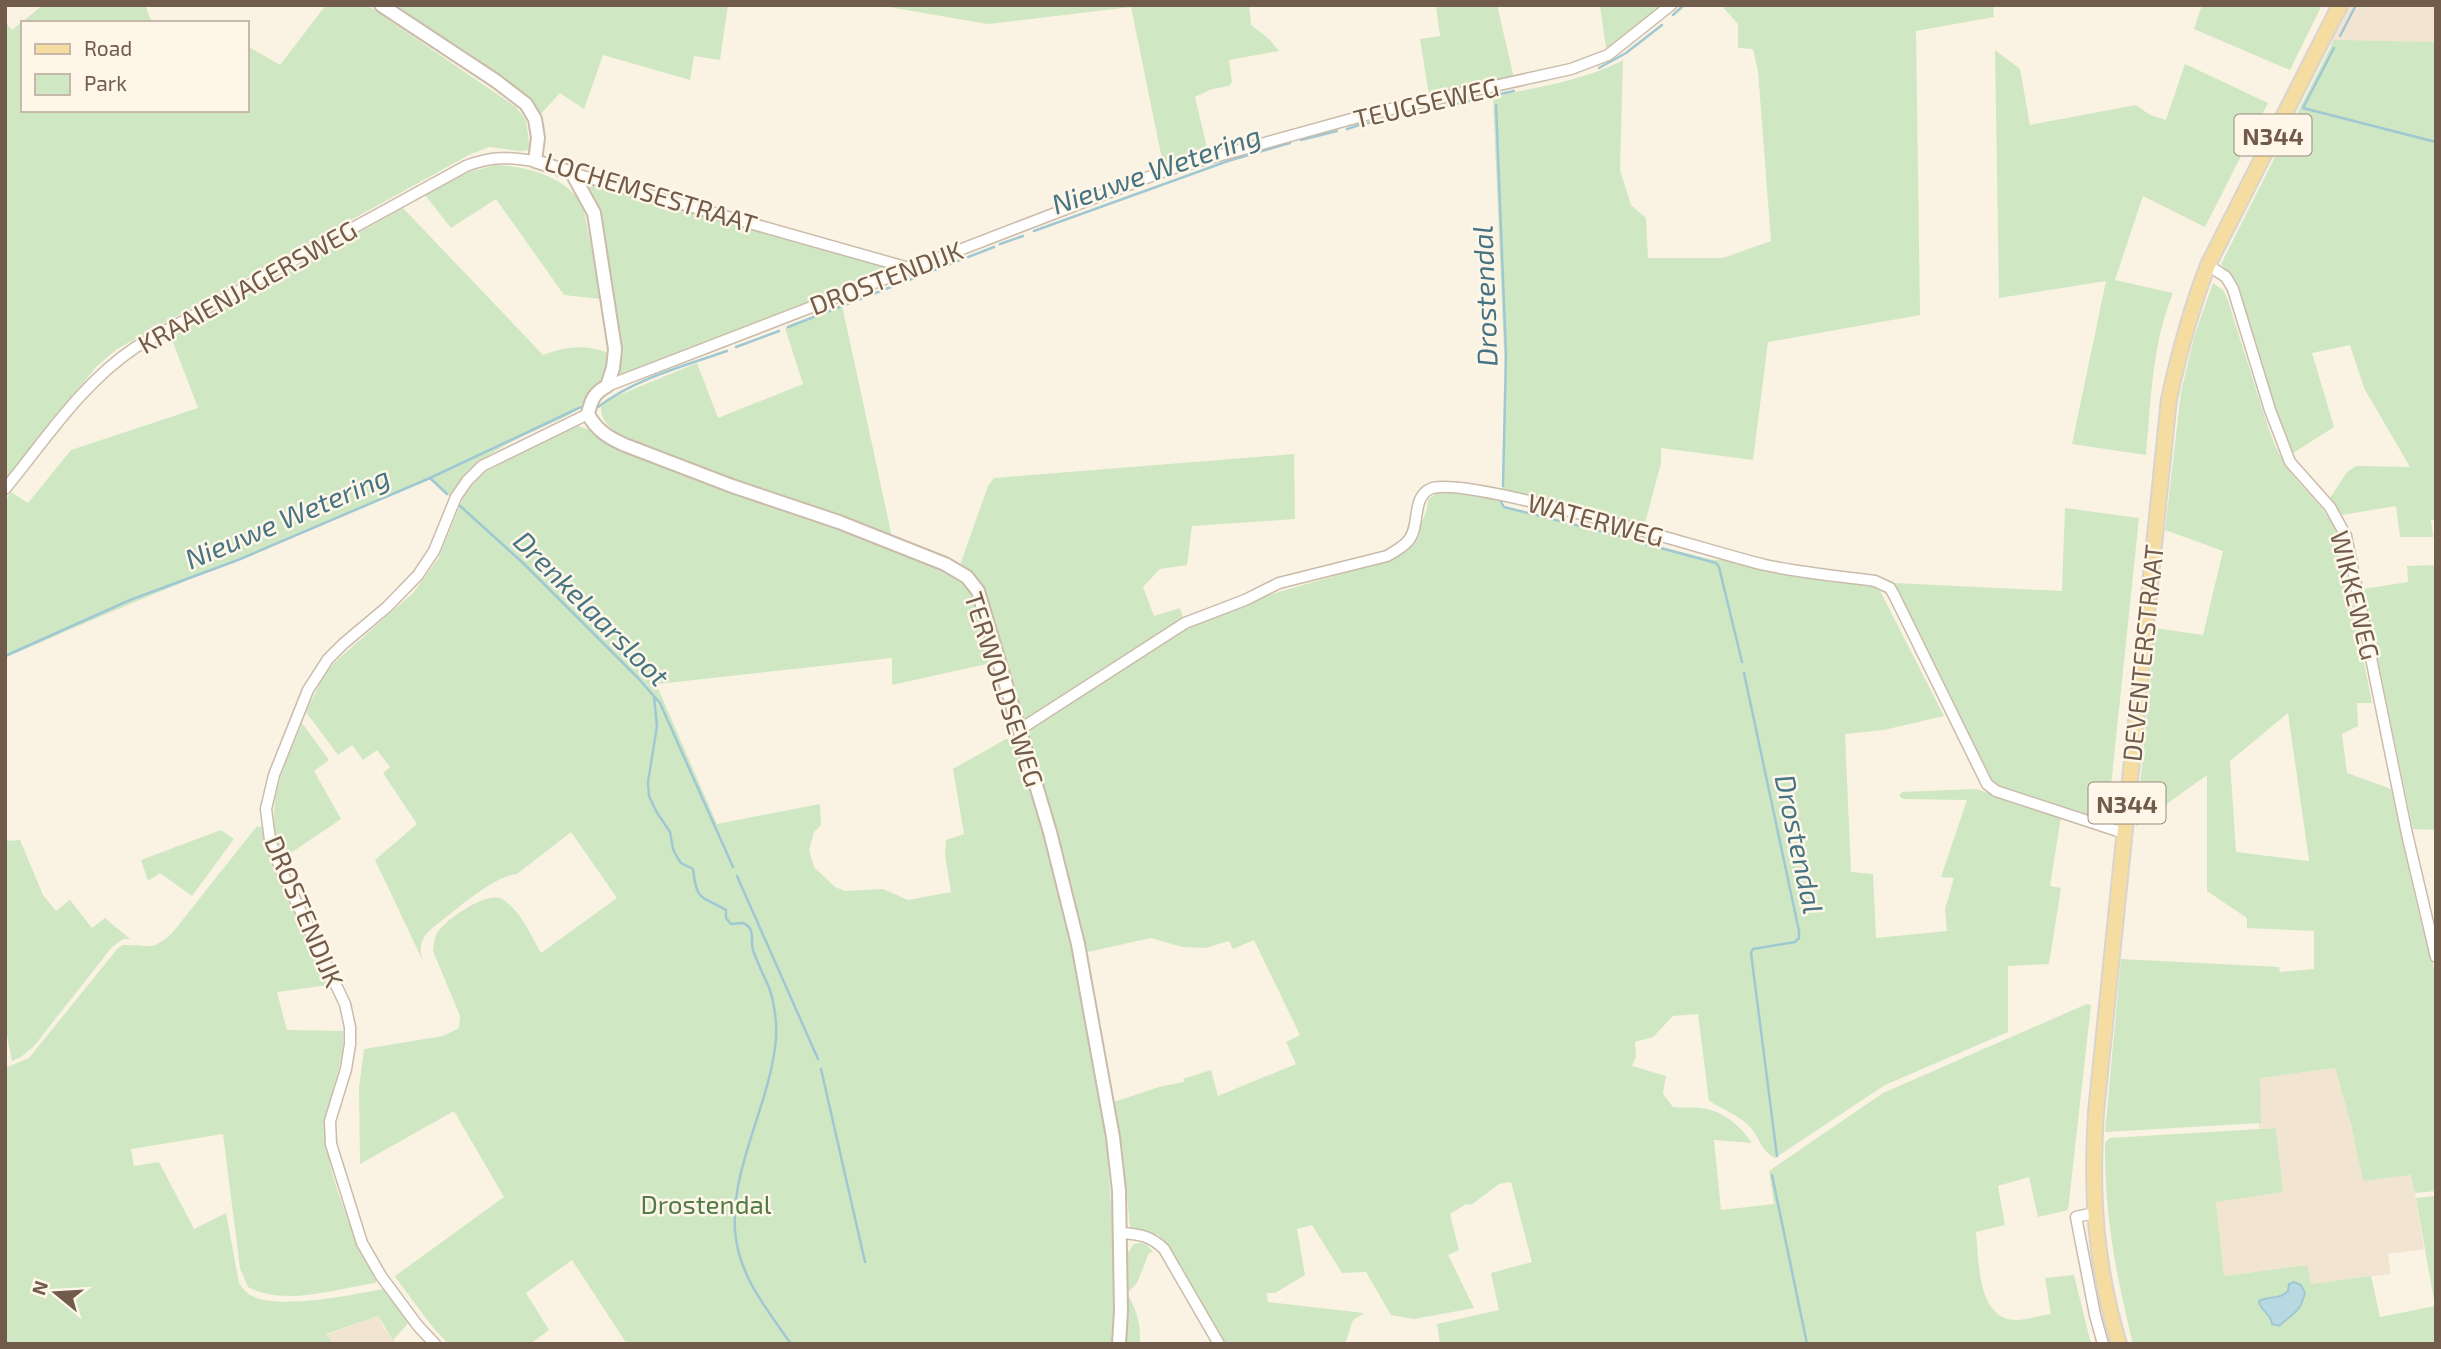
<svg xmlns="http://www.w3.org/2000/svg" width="2441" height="1349" viewBox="0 0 2441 1349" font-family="'Exo 2',sans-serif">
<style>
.residential{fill:#f1e5d2}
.green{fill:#cfe7c3;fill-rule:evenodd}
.water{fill:#b9d9e2;stroke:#a0c8d3;stroke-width:2}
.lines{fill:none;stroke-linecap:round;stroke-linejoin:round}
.stream{stroke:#a0c8d3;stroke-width:2.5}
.minor-casing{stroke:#cbbbab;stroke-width:13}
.tertiary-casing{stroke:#cbbbab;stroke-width:16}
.primary-casing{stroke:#dad4d0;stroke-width:18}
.minor{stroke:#fff;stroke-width:10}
.tertiary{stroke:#fff;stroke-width:12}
.primary{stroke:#f5dca0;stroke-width:14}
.labels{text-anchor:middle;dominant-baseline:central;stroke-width:5;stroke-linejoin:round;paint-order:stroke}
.shield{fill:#fef7e9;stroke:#9b8a7a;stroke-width:2}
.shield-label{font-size:24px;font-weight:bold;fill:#715b4b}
.street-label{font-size:26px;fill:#715b4b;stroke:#fef7e9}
.park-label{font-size:26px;fill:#537b47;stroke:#fef7e9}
.water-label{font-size:28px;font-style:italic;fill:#477483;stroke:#fef7e9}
</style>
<rect width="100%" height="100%" fill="#faf3e3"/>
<g class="residential">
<polygon points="2345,5 2436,5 2436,51 2326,44"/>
<polygon points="2335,1068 2351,1124 2363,1181 2412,1175 2424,1249 2388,1254 2391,1274 2310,1284 2306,1265 2224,1276 2216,1201 2283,1192 2276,1128 2259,1129 2260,1078"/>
<polygon points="378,1316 384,1328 397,1344 333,1344 325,1335"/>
</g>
<g class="green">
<polygon points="43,5 145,5 152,23 23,23 23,110 247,110 247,46 280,65 326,5 367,5 516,107 526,120 530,150 520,151 489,147 469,155 117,349 96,367 5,481 5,22 12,30"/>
<polygon points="389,5 728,5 720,60 694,56 690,80 603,55 584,109 560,93 538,117"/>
<polygon points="877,5 1249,5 1251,25 1268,38 1279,51 1229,60 1232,82 1229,86 1212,89 1195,97 1208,152 1163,164 1131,7 988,24"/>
<polygon points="1436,5 1497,5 1514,78 1429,95 1420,39 1440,36"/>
<polygon points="1600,5 1666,5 1611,48 1606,48"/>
<path d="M1721,5h272l1,12 -78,14 4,284 -152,27 -15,118 -92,-12v15l-17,64 -142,-36 3,-117 -12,-277c43,-10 91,-16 130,-37l-3,110 11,35 15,13 2,40h75l48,-17 -13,-170 -5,-22 -15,-1v-24z"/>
<polygon points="2202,5 2322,5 2290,70 2194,29"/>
<polygon points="2334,40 2436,42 2436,520 2431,520 2433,537 2400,537 2396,506 2342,515 2330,498 2347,472 2356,466 2410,467 2364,388 2350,345 2312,353 2334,427 2290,455 2247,321 2231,277 2221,264"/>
<path d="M1995,50l25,19 10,56 106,-20 14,10 16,5 19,-56 83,39 -63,124 -62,-31 -28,84 58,13c-21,51 -22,108 -27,162l-74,-11 34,-163 -107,17z"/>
<path d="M496,165c32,2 68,11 87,40l18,94 -37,-4 -68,-96 -45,29 -26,-33 44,-23z"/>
<polygon points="587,182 899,270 622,375 617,372 584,187"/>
<path d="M403,208l140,147c23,-9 43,-11 66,-2 -1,25 -21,49 -42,63 -48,23 -87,34 -118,80l-18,-17c-142,61 -285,116 -426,179v-157l6,-9 17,11 43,-53 127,-42 -27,-71z"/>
<path d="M2213,283l10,7 5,10c9,31 20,62 29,93 8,22 13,45 25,66 17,31 47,46 58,83l32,161h-15l1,23 -16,8 5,39 44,16 28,125 17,62v215l-21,2 -4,-18 -48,6 -12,-57 -16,-56 -75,10 1,45 -156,9 16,-173 158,8 1,5 34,-3v-38l-67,-3v-10l-40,-27v-116l-71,51 19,-198 48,7 20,-84 -58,-21 16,-138 14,-58zM2288,713l21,147v1l-73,-9 -6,-91z"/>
<path d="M842,305l50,232 -257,-94c-15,-9 -34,-16 -34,-36l6,-7 90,-37 21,55 85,-34 -18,-56z"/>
<path d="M577,426l14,4 38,23 133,49 72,23 122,49 17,16 23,72 -104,23v-27l-234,26 -1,2 60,138 103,-20 1,21 -7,7 -5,18 5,17 21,20 10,4 38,-2 25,11 43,-8 -6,-37 1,-15 18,-6 -11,-65 53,-30 12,-1 50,181 35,179 12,157v89h-488l-55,-84 -46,33 23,37 -19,14h-82l-17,-19 -35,-47 -1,-2 109,-79 -50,-86 -94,53 -1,-76 5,-39 79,-13 16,-8 1,-12 -27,-65c1,-8 1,-15 6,-21 10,-12 50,-41 65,-30 18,13 26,34 37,53l76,-55 -46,-66 -54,42c-27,3 -64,39 -86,55 -10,10 -13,19 -8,32l-48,-101 42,-36 -34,-51 7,-6 -13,-17 -14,10 -11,-15 -14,10 -32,-43 18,-37 11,-13 78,-69 25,-34 27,-65 18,-21z"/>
<polygon points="1294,454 1295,519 1192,526 1187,565 1160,569 1143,587 1154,616 1180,608 1184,621 1023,723 966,570 960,565 988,486 994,478"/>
<path d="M1449,491l49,8 4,7 211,54 10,-1 60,13 92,14 4,3 65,127 -60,14 -39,4 6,138 22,2 3,64 71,-7 -2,-22 9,-31 -13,-1 26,-77 -64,-1 -4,-3 3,-4 74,-3 85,28 -11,69 11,2 -12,76 -41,2v66l-123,53 -110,73c-13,-6 -15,-19 -24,-30 -11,-12 -28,-19 -42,-27l-11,-87 -25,2 -20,21 -18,5 1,15 -4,9 34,10 -3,18 10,13c10,1 19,0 29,1 21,3 39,18 50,35l-38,-3 7,70 53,-6 -5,-33 114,-78 204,-89 4,1 -23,205 -30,7 -9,-40 -31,9 7,39 -29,7c3,28 1,89 41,88 11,-1 23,-4 34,-6l-6,-36 29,-3 17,69h-651l-3,-20 62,-14 -8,-37 41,-11 -21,-80 -12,2 -28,21 -5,-1 -16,10 9,36 -11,5 26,53 -60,11 -23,-4 -25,-43 -24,1 -30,-48 -15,4 8,46 -30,18h-8l1,9 96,11 -11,7 -8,24h-123l-63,-109 -29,-8 -7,-72 -9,-53 45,-15 25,-5 -1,-3 28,-9 7,26 78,-32 -10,-22 14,-7 -46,-95 -21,9 -4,-8 -24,7 -23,-1 -31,-9 -68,15 -57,-220 142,-93 35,-20 55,-22 118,-34 27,-12 12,-13 12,-30 1,-10 11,-7z"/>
<polygon points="2065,508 2139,518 2107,824 1999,788 1984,776 1895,595 1895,583 2062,591"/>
<polygon points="2436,565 2436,830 2413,829 2363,589 2408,582 2407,566"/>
<path d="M302,723l27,37 -15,11 27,48 -59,40c-20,-54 1,-87 20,-136z"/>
<path d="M257,826l5,1 8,31 59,127 -52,7 10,38 56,1c3,30 -14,61 -17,90 -4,46 29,119 52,158l-3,4 -6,1c-37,6 -86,22 -121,3l-8,-19 -17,-134 -92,15 3,17 25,-4 35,67 32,-16 13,70c4,6 8,11 15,14 30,12 97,-2 129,-8l26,32 -3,5 -13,14 -15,-24 -52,18 7,10h-328v-276l24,-10 89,-110 5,-3c27,-1 28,8 50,-13z"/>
<polygon points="221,830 234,839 192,896 160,873 148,881 141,860"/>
<polygon points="20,840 43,895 56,911 70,900 92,928 105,918 130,939 123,939 112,947 34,1046 21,1057 12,1061 5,1025 5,841"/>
<path d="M2276,1128l7,64 -67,10 8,74 83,-11 4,19 60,-8 9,41 55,-11 -19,-108 20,-2v148h-303c-17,-69 -29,-131 -28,-202l5,-4zM2288,1291l2,26 -7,7h-11v-5l-11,-11 4,-10h13z"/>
<path d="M1140,1243l7,2 6,7 -4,1 -12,30 -10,10c10,18 14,30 13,51h-15l2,-90 7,-10z"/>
</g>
<path class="water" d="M2294,1282l7,3 4,8c-5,20 -12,20 -26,33l-7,-2c-1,-11 -12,-13 -13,-23 10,-6 19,0 29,-10l1,-7z"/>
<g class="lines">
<g class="stream">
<polyline points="1673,15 1684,5"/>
<polyline points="2340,36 2356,5"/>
<polyline points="2334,48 2303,108 2436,142"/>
<polyline points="1599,68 1626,53 1662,25"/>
<polyline points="1496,105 1506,354 1503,486"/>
<polyline points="1368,123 1514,91"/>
<polyline points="1347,129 1359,125"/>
<polyline points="1301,140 1337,131"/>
<polyline points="1034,231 1228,161 1290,143"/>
<polyline points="1000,244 1023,236"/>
<polyline points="788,327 994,247"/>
<polyline points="736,347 779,331"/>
<path d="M598,407c37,-28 85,-41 129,-56"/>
<polyline points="430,478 447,494"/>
<polyline points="1500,500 1504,507 1623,537"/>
<polyline points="458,504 523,563 638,678 660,703 733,867"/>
<polyline points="1635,541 1716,563 1719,567 1742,662"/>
<polyline points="5,656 130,600 238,560 430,478 581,407"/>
<polyline points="1744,673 1799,931 1799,938 1795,942 1753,949 1751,953 1777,1156"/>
<path d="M654,697l3,29 -9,56 1,14 7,15 14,21 3,17 4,8 4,6 12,6c4,34 8,26 33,41v8l5,6 12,-1c13,5 7,17 10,27 4,12 10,24 15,35 6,14 9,37 8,53 -5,65 -45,126 -41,192 3,45 31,78 56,114"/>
<polyline points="737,876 818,1059"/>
<polyline points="821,1069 865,1262"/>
<polyline points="1772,1175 1807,1344"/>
</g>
<defs>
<g id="minor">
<polyline points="572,173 909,268"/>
<polyline points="2208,265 2226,277 2233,289 2270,410 2290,462 2330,507 2346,536 2407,834 2436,957"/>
<polyline points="607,386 1167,170 1373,113 1571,69 1608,55 1671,5"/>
<path d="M5,489c41,-50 77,-106 131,-142l330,-181c26,-10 41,-9 69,-5"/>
<path d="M1019,730l166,-107 60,-23 34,-17 108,-27c7,-4 16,-9 21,-15 13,-15 3,-43 22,-52 32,-16 284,64 335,76 36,8 74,11 110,16l15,7 4,7 93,189 9,7 128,42"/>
<polyline points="2094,1213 2076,1217 2095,1315 2103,1344"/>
<path d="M1121,1233c18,1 30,3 43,16l55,95"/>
<polyline points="435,1344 418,1326 381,1276 362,1243 331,1144 330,1121 346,1069 350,1044 350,1027 345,1004 281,870 270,840 266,809 274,775 308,690 328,659 343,644 387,607 418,575 434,551 456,497 467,481 482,466 588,414"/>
</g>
<path id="tertiary" d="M381,5l115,76 30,23 9,15 3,19 -3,23 37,12 22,40 21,136 -2,19 -6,18c-13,7 -16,14 -19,28 8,16 21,24 37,31l107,41 107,36 106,42 22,13 11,14 72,241 28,112 13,72 22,121 6,54 2,120 -2,33"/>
<path id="primary" d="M2119,1344c-24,-80 -28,-149 -23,-232l73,-713c10,-46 22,-90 39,-134l132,-260"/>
</defs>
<use href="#minor" class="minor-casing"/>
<use href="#tertiary" class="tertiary-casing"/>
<use href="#primary" class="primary-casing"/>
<use href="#minor" class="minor"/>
<use href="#tertiary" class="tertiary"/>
<use href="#primary" class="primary"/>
</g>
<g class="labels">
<g class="shield">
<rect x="2234.5" y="114.5" width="77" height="41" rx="5"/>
<rect x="2088.5" y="782.5" width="77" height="41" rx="5"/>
</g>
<g class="shield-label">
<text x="2273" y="135">N344</text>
<text x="2127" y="803">N344</text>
</g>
<g class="street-label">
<text transform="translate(1426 102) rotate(-13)">TEUGSEWEG</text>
<text transform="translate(651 192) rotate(17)">LOCHEMSESTRAAT</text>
<text transform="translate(886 277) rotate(-21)">DROSTENDIJK</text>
<text transform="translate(247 286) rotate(-29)">KRAAIENJAGERSWEG</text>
<text transform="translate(1596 519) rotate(15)">WATERWEG</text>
<text transform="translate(2356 595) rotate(76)">WIKKEWEG</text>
<text transform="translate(2142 653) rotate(-84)">DEVENTERSTRAAT</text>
<text transform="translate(1005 689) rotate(72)">TERWOLDSEWEG</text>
<text transform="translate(305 911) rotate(67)">DROSTENDIJK</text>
</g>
<g class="park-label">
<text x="706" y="1203">Drostendal</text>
</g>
<g class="water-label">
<text transform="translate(1156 169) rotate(-19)">Nieuwe Wetering</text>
<text transform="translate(1484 296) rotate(-92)">Drostendal</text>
<text transform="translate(287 517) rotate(-23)">Nieuwe Wetering</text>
<text transform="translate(592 608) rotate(45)">Drenkelaarsloot</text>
<text transform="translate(1800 844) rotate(78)">Drostendal</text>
</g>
</g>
<rect width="2441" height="1349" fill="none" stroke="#715b4b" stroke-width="14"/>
<rect x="21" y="21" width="228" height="91" fill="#fef7e9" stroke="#c6b9aa" stroke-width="2"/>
<rect x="35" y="44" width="35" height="10" fill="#f5dca0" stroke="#c6b9aa" stroke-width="2"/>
<text x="84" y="56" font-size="21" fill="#715b4b">Road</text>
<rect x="35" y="74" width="35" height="21" fill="#cfe7c3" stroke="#c6b9aa" stroke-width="2"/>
<text x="84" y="91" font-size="21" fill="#715b4b">Park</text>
<g transform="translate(56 1293) rotate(288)" stroke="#fef7e9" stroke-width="5" paint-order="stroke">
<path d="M0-5L12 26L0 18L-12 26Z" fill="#715b4b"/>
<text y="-10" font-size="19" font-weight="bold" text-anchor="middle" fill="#715b4b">N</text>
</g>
</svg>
